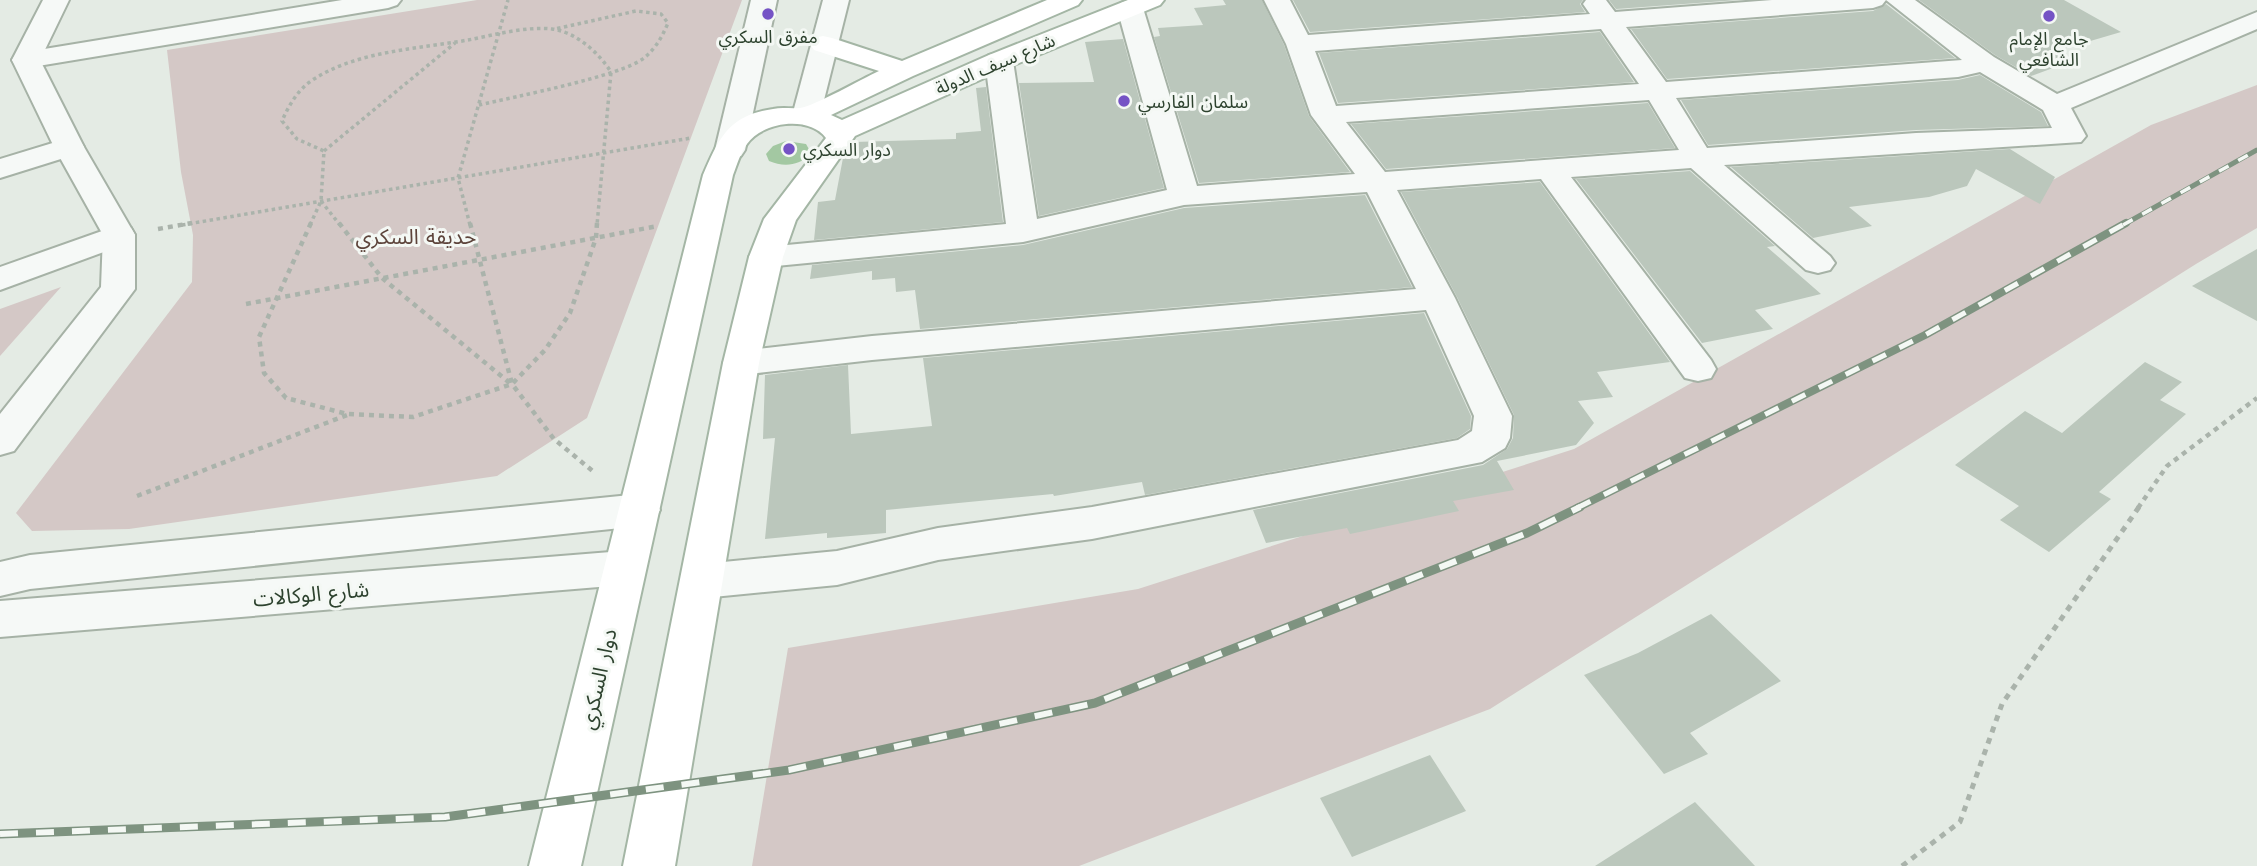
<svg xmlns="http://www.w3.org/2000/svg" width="2257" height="866" viewBox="0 0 2257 866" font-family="'Work Sans','Noto Sans Arabic',sans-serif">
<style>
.green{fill:#d4c8c6}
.water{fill:#a3c8a2}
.building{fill:#bbc7bc}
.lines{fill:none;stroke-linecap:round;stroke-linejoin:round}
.minor-casing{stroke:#a6b2a6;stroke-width:4}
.tertiary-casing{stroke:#a6b2a6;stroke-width:4}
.primary-casing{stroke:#a4b6a5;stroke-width:4}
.path-far2{stroke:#aab3ab;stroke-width:3.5;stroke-dasharray:3.5 3.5;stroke-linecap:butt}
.path-far1{stroke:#aab3ab;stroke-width:4.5;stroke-dasharray:5 5;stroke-linecap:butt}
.path{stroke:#aab3ab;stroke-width:5;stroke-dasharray:6 6;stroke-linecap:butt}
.minor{fill:#f6f9f7;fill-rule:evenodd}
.tertiary{fill:#f6f9f7;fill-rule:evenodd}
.primary{fill:#fff;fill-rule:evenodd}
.rail-far2-casing{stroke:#7e9380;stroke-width:5}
.rail-far1-casing{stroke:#7e9380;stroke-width:8}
.rail-casing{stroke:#7e9380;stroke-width:9}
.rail-far2{stroke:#f4f8f4;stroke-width:3.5;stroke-dasharray:11;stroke-linecap:butt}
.rail-far1{stroke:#f4f8f4;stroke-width:5;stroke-dasharray:15;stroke-linecap:butt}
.rail{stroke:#f4f8f4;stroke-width:6;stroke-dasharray:18;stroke-linecap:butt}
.poi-dot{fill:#7553c5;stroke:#f4f8f4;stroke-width:2.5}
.labels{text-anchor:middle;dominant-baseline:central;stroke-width:6;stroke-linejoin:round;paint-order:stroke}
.far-poi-label{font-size:18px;fill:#2d422e;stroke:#f4f8f4}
.far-street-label{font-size:18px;fill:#2d422e;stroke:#f4f8f4}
.park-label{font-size:21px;fill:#5d443b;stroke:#f4f8f4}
.street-label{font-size:21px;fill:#2d422e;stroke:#f4f8f4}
</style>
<rect width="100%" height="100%" fill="#e4ebe4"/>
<g class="green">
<polygon points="477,0 742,0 587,418 497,476 129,529 32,531 16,513 192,282 193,235 181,172 167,50"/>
<polygon points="2257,85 2257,228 2196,264 1490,709 1079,866 752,866 788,648 1138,589 1574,449 2151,125"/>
<polygon points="61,287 0,356 0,309"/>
</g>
<path class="water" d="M786,141l20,3 4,7 -1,4c-10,11 -26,12 -40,6l-3,-7 7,-8z"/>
<g class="building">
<polygon points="1223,0 1262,0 1284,45 1309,116 1350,172 1199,183 1154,37 1160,36 1158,28 1203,25 1194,8 1226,5"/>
<polygon points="1293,0 1583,0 1580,4 1585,12 1310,32"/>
<polygon points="1609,0 1738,0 1616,9"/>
<polygon points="1919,0 2064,0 2121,32 2053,52 2072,61 2031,76 1995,55"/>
<polygon points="1886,4 1955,58 1667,79 1631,29 1873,11"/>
<polygon points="1600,32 1634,82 1338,103 1319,53"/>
<polygon points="1123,39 1164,188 1039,216 1019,83 1094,82 1085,42"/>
<polygon points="1980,75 2041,112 2048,126 1916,130 1708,145 1681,100 1958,80"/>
<polygon points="986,87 1003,222 814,240 818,202 835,200 843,158 854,142 956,139 956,133 981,131 976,88"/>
<polygon points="1648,103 1675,148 1386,169 1351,124"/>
<polygon points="2010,149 2055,177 2040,204 1976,169 1967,186 1929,197 1849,207 1872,226 1813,238 1731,167"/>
<polygon points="1690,171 1775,246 1767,247 1821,294 1755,310 1773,329 1702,343 1576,179"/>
<polygon points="1540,182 1670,362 1597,372 1613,397 1578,401 1594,423 1576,445 1497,461 1514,490 1453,501 1459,511 1350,534 1347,528 1266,543 1253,510 1483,465 1507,449 1513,438 1514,415 1457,297 1401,192"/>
<polygon points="1365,195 1412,287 920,329 915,290 896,292 895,278 872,280 872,271 810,279 812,265 1023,245 1184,208"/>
<polygon points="2257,249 2257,321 2192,286"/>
<polygon points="1424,313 1471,416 1470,429 1457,438 1145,495 1142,482 1054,496 1053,494 886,510 886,533 827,538 827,533 765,539 775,438 763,439 765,375 848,365 851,434 932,426 923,358"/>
<polygon points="2145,362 2182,382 2160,400 2186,414 2099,492 2111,499 2049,552 2000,520 2019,506 1955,465 2025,411 2062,433"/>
<polygon points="1711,614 1781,681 1690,733 1708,754 1664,774 1584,675 1638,653"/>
<polygon points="1430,755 1466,811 1352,857 1320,798"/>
<polygon points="1695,802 1755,866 1595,866"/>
</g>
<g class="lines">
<defs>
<g id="minor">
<polygon points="342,0 401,0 397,5 388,8 26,68 16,66 12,60 16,54 26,52"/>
<path d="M1130,0l9,3 4,5 54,178 158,-12 -44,-59 -25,-71 -22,-44h26l18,35 282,-21 -7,-10 3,-4h20l9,12 157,-12h114l-4,5 -9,3 -247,19 40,55 296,-22 -76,-60h29l79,57 63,37 200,-82v17l-186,79 15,28 -5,6 -357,23 106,91 5,7 -5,7 -12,3 -12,-3 -115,-102 -120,9 140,183 5,9 -5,9 -13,3 -13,-3 -144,-199 -144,11 58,108 57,118 -2,22 -5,10 -23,14 -390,77 -154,21 -101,25 -134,13 -15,-5 -6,-12 6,-12 15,-5 134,-13 101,-23 154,-21 366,-67 14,-9 2,-15 -48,-106 -554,50 -131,15 -13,-3 -5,-9 5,-9 13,-3 131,-15 544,-47 -49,-97 -183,13 -161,37 -257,25 -12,-3 -5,-7 5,-7 12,-3 240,-23 -21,-163 4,-6 10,-2 10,2 4,6 24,158 130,-29 -50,-182 4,-5zM1601,29l38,55 -303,22 -21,-55zM1980,72l63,38 9,18 -136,5 -209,15 -31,-50 282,-21zM1649,100l30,50 -294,22 -39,-50z"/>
<polygon points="69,138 80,141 84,147 80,153 0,178 0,159"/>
<polygon points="119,225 131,228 135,235 131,242 0,290 0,267"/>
</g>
<g id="tertiary">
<polygon points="43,0 69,0 40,60 84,147 135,235 135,289 14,451 0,455 0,414 101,287 103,235 54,147 12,60"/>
<polygon points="751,0 777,0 745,150 741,156 730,159 719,156 715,150"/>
<polygon points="823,0 849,0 820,116 816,122 806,125 796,122 792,116"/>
<polygon points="640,494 654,499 660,510 654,521 640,526 30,589 0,596 0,562 30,555"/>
<polygon points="623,551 638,556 644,568 638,580 623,585 0,637 0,601"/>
</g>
<path id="primary" d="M1047,0h35l-4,5 -165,71 -82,39 11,5 147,-65 139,-55h36l-4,5 -151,62 -154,69 -59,84 -13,37 -24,106 -84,503h-52l100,-503 26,-106 15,-38 62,-81c-17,-23 -64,-16 -79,6 -7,9 -10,21 -14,31l-152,691h-52l174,-691c16,-37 26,-60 70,-66 9,-2 18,0 27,-1 17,-3 61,-29 79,-37l-65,-21 -4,-6 4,-6 9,-2 9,2 70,23z"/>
</defs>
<use href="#minor" class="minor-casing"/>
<use href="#tertiary" class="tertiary-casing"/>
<use href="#primary" class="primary-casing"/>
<g class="path-far2">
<path d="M479,105c34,-8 143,-29 165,-47 12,-10 18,-21 24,-35l-7,-9 -25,-3 -81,18"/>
<polyline points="324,151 455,43"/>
<polyline points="321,201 340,225"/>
<polyline points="182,225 691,138"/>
<path d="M310,225l11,-24 3,-50 -27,-12 -15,-18c7,-16 16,-32 32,-42 44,-28 103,-30 154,-39 26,-5 58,-14 84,-11 24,3 47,24 59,43l-14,153"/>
<polyline points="470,225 458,178 508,0"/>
</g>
<g class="path-far1">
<polyline points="311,223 259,337 264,373 286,398 347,414 413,417 512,384 545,350 570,313 596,238 597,223"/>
<polyline points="339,223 382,278 511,384"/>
<polyline points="470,223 512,384 554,439 595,473"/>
<polyline points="158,229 192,223"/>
<polyline points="246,304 658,226"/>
<polyline points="137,496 347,415"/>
<polyline points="2138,508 2167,466 2257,398"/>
</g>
<polyline class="path" points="1902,866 1960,822 2002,704 2139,507"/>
<use href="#minor" class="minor"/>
<use href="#tertiary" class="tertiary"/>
<use href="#primary" class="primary"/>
<defs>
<polyline id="rail-far2" points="2123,225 2257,150"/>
<polyline id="rail-far1" points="1577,508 1925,335 2126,223"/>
<polyline id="rail" points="0,834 445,817 789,770 1095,703 1527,533 1580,507"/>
</defs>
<use href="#rail-far2" class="rail-far2-casing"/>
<use href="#rail-far1" class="rail-far1-casing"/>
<use href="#rail" class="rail-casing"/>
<use href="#rail-far2" class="rail-far2"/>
<use href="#rail-far1" class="rail-far1"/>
<use href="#rail" class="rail"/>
</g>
<g class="poi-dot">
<circle cx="768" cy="14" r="7"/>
<circle cx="2049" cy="16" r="7"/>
<circle cx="1124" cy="101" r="7"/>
<circle cx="789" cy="149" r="7"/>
</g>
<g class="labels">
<g class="far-poi-label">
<text x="768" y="36">مفرق السكري</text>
<text x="2049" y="38">جامع الإمام<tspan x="2049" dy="21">الشافعي</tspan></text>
<text x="1138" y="101" text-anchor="start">سلمان الفارسي</text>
<text x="803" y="149" text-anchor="start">دوار السكري</text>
</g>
<g class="far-street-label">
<text transform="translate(995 64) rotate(-23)">شارع سيف الدولة</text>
</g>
<g class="park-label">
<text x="416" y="236">حديقة السكري</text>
</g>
<g class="street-label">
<text transform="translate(311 594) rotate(-5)">شارع الوكالات</text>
<text transform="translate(598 679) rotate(-77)">دوار السكري</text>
</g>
</g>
</svg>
